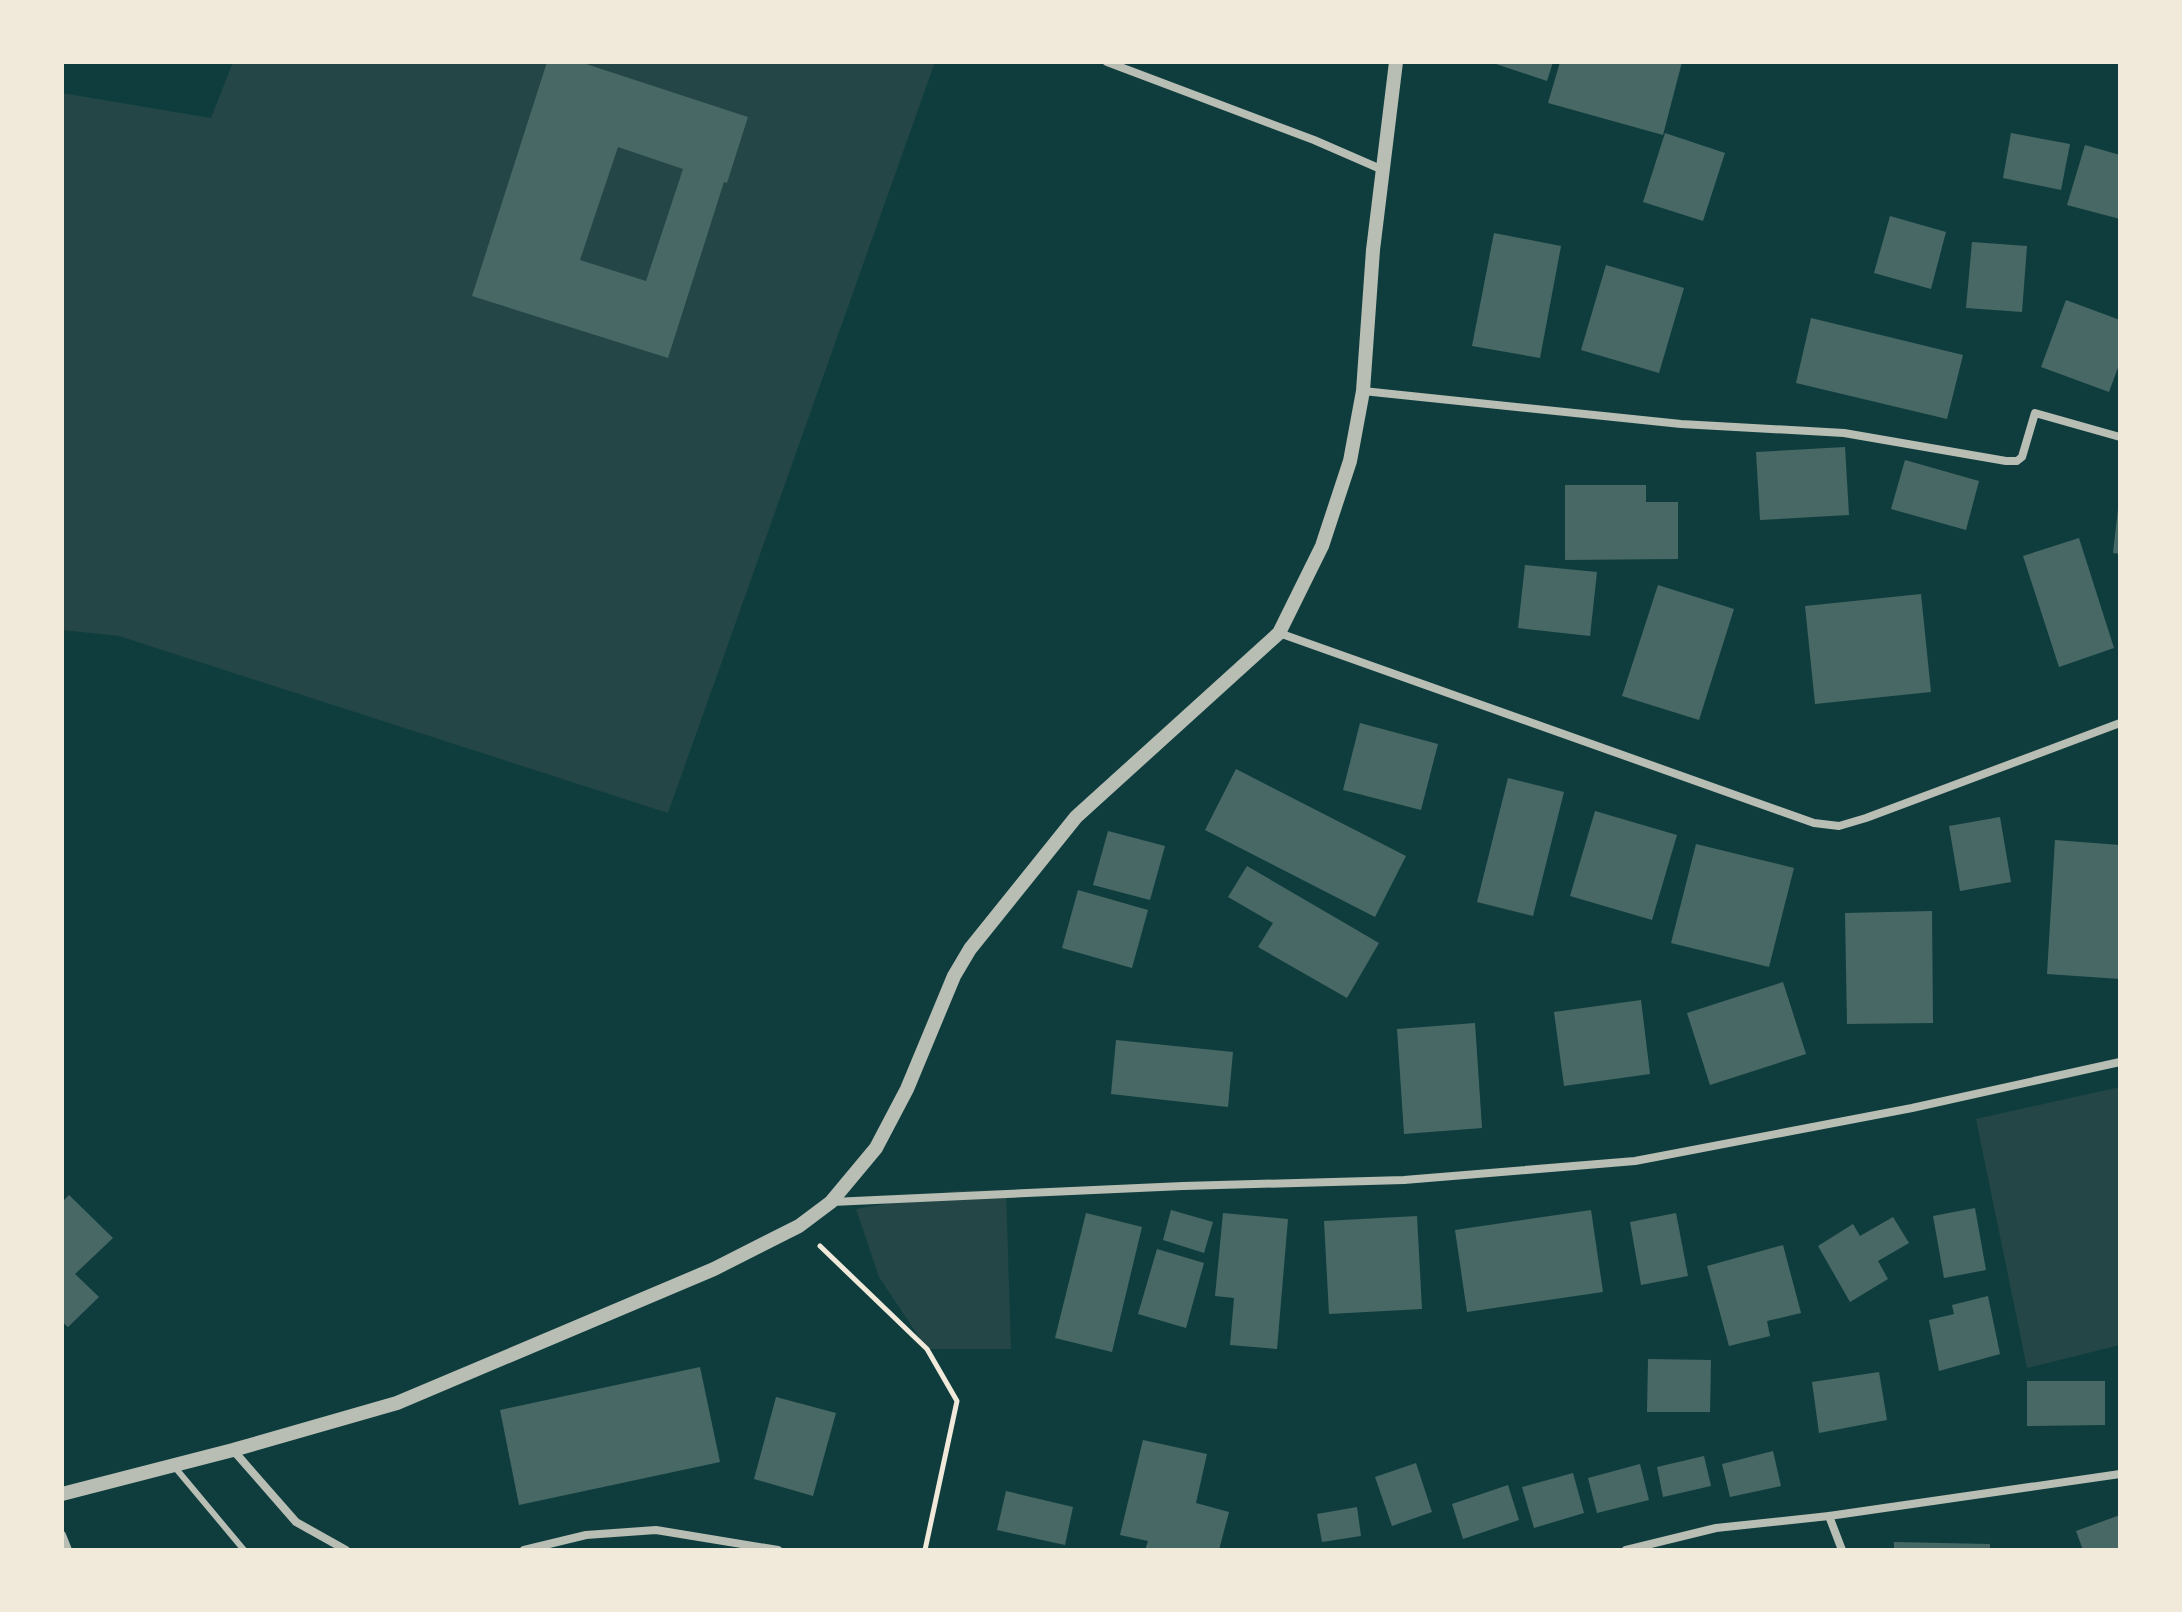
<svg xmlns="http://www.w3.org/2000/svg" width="2182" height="1612" viewBox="0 0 2182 1612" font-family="'Space Grotesk',sans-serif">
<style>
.green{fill:#244646}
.building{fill:#486865;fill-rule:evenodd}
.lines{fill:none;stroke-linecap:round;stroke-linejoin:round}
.path{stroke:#f1e9da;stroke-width:5}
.service{stroke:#b8beb3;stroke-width:6}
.minor{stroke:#b8beb3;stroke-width:8}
.tertiary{stroke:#b8beb3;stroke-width:14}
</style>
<rect width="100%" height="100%" fill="#0f3d3e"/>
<g class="green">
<polygon points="233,62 935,62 668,813 119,636 62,630 62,93 211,118"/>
<polygon points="2120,1087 2120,1345 2027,1368 1976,1119"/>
<polygon points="1006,1190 1011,1349 927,1349 879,1277 856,1209 955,1191"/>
</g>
<g class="building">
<path d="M547,62h33l168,55 -21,66 -3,-1 -56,176 -196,-62zM618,147l65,22 -37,112 -66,-21z"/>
<polygon points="1490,62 1553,62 1547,81"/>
<polygon points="1560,62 1682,62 1663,135 1548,103"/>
<polygon points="1665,133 1725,153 1703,221 1643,202"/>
<polygon points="2011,133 2070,144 2061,190 2003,178"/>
<polygon points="2085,145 2120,155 2120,219 2067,205"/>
<polygon points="1890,216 1946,232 1931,289 1874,273"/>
<polygon points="1494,233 1561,246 1540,358 1472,346"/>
<polygon points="1972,242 2027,246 2022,312 1966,308"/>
<polygon points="1606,265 1684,288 1659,373 1581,350"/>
<polygon points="2066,300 2120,320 2120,362 2109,392 2041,367"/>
<polygon points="1811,318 1963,355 1947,419 1796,383"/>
<polygon points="1845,447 1849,515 1760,520 1756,452"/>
<polygon points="1905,460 1979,481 1966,530 1891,509"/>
<polygon points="1565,485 1646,485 1646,502 1678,502 1678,559 1565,560"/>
<polygon points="2118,509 2120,509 2120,554 2113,553"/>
<polygon points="2079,538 2114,648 2059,667 2023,556"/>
<polygon points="1525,565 1597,572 1590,636 1518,628"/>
<polygon points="1658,585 1734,609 1699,720 1622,696"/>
<polygon points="1921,594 1931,692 1815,704 1805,606"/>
<polygon points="1360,723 1438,744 1421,810 1343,790"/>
<polygon points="1236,769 1406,856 1375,917 1205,830"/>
<polygon points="1508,778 1564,792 1533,916 1477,902"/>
<polygon points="1595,811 1677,835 1652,920 1570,896"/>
<polygon points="2000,817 2011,882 1960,891 1949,826"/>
<polygon points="1108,831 1165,846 1150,900 1093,885"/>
<polygon points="2055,840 2120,845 2120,979 2047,974"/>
<polygon points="1696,844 1794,868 1769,967 1671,943"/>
<polygon points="1247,866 1379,943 1347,998 1258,947 1273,923 1228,897"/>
<polygon points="1078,890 1148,910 1132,968 1062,948"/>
<polygon points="1932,911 1933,1023 1847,1024 1845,913"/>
<polygon points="1783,982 1806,1054 1710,1085 1687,1013"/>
<polygon points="1641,1000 1650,1074 1564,1086 1554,1012"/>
<polygon points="1475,1023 1482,1128 1404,1134 1397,1029"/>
<polygon points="1116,1040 1233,1052 1228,1107 1111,1094"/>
<polygon points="69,1195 113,1238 75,1274 99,1297 68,1327 62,1322 62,1202"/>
<polygon points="1975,1208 1986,1270 1944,1278 1933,1216"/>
<polygon points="1171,1210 1213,1222 1204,1253 1163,1240"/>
<polygon points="1591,1210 1603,1292 1467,1312 1455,1230"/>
<polygon points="1086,1213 1142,1227 1112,1352 1055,1338"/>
<polygon points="1223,1213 1288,1219 1277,1349 1230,1345 1234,1298 1215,1296"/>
<polygon points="1676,1213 1688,1276 1641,1285 1630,1222"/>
<polygon points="1417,1216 1422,1309 1329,1314 1324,1221"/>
<polygon points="1893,1217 1909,1243 1878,1261 1888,1279 1850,1302 1818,1246 1853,1224 1860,1236"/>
<polygon points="1783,1245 1801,1313 1767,1321 1770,1336 1729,1346 1707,1266"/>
<polygon points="1157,1249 1204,1263 1186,1328 1138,1314"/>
<polygon points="1988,1296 2000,1354 1939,1371 1929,1320 1954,1314 1952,1305"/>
<polygon points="1648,1359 1711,1360 1710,1412 1647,1412"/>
<polygon points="700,1367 720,1462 519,1505 500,1410"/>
<polygon points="1879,1372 1887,1420 1819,1433 1812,1382"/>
<polygon points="2027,1381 2105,1381 2105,1425 2027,1426"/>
<polygon points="776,1397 836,1413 813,1496 754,1479"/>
<polygon points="1143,1440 1207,1454 1196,1503 1229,1512 1219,1550 1145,1550 1148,1541 1120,1535"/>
<polygon points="1773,1451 1781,1486 1730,1497 1722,1464"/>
<polygon points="1704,1456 1711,1486 1663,1497 1657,1467"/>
<polygon points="1416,1463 1432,1512 1392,1526 1375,1477"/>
<polygon points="1640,1464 1649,1500 1597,1513 1588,1478"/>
<polygon points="1573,1473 1584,1513 1534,1528 1522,1487"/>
<polygon points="1508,1485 1519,1520 1463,1539 1452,1504"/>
<polygon points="1006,1491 1073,1507 1065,1545 997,1530"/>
<polygon points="1357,1507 1361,1536 1322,1542 1317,1514"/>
<polygon points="2120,1515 2120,1550 2083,1550 2076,1531"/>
<polygon points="1894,1542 1990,1544 1990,1550 1894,1550"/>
</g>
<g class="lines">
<polyline class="path" points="820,1246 927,1349 957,1401 925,1550"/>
<polyline class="service" points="173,1465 244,1550"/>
<g class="minor">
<polyline points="1107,62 1314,140 1383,170"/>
<polyline points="1363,391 1681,424 1844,433 2006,461 2017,461 2022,457 2035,413 2120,437"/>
<polyline points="1279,633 1814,823 1839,826 1866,818 2120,723"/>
<polyline points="832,1202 1183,1186 1404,1180 1635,1161 1912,1108 2120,1062"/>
<polyline points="233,1450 296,1522 346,1550"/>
<polyline points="1829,1516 1842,1550"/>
<polyline points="62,1535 68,1550"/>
<polyline points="524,1550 586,1535 656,1530 778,1550"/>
<polyline points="1626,1550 1716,1528 1829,1516 2120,1474"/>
</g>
<polyline class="tertiary" points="62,1494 233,1450 397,1403 714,1269 799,1226 831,1202 876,1148 907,1089 954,976 970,949 1076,817 1279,633 1322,546 1350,461 1363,391 1373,250 1396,62"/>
</g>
<rect width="2182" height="1612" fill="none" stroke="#f1e9da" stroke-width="128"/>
</svg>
